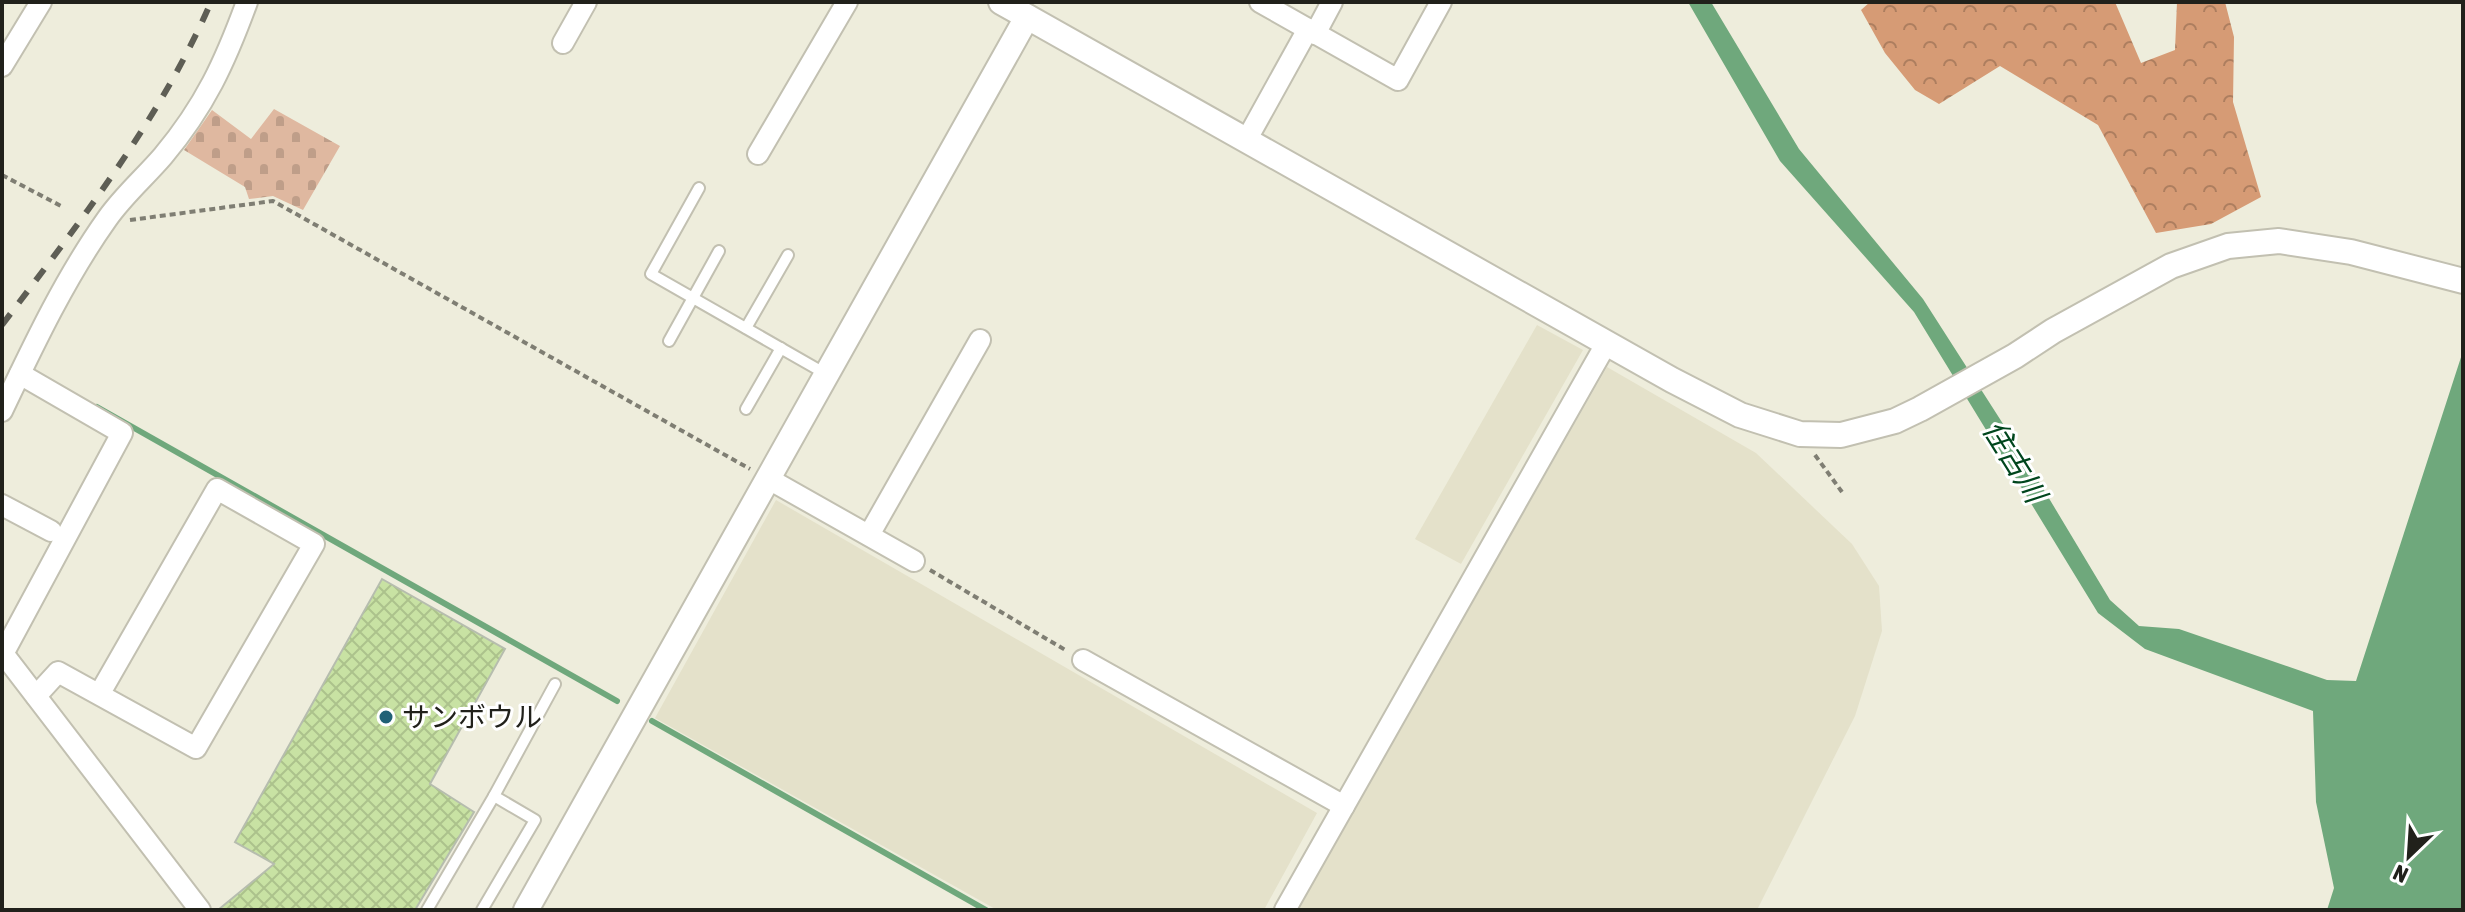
<svg xmlns="http://www.w3.org/2000/svg" width="2465" height="912" viewBox="0 0 2465 912" font-family="'Asap Condensed','Noto Sans JP',sans-serif">
<style>
.built{fill:#e4e1ca}
.forest{fill:url(#forest-crowns)}
.cemetery{fill:url(#cemetery-stones)}
.water{fill:#6fa87c}
.lines{fill:none;stroke-linecap:round;stroke-linejoin:round}
.stream{stroke:#6fa87c;stroke-width:6}
.building{fill:url(#building-cross-hatch);stroke:#b6bdae;stroke-width:2}
.service-casing{stroke:#c2c0b1;stroke-width:14}
.minor-casing{stroke:#c2c0b1;stroke-width:24}
.tertiary-casing{stroke:#c2c0b1;stroke-width:28}
.path{stroke:#7f7e73;stroke-width:4;stroke-dasharray:6 4;stroke-linecap:butt}
.service{stroke:#fff;stroke-width:10}
.minor{stroke:#fff;stroke-width:20}
.tertiary{stroke:#fff;stroke-width:24}
.rail{stroke:#5e5e55;stroke-width:6;stroke-dasharray:14 14;stroke-linecap:butt}
.poi-dot{fill:#216176;stroke:#fff;stroke-width:3}
.labels{text-anchor:middle;dominant-baseline:central;stroke-width:6;stroke-linejoin:round;paint-order:stroke}
.poi-label{font-size:28px;fill:#21211b;stroke:#fff;text-anchor:start}
.water-label{font-size:30px;font-style:italic;fill:#00461d;stroke:#fff}
</style>
<defs>
<pattern id="forest-crowns" width="20" height="18" patternUnits="userSpaceOnUse" patternTransform="scale(2)"><rect width="20" height="18" fill="#d69b75"/><path d="M2 6a3 3 0 1 1 6 0M12 15a3 3 0 1 1 6 0" fill="none" stroke="#ad7e5f"/></pattern>
<pattern id="cemetery-stones" width="16" height="16" patternUnits="userSpaceOnUse" patternTransform="scale(2)"><rect width="16" height="16" fill="#dfb8a0"/><path d="M2 7V4a2 2 0 0 1 4 0v3zM10 15v-3a2 2 0 0 1 4 0v3z" fill="#bf9e89"/></pattern>
<pattern id="building-cross-hatch" width="8" height="8" patternUnits="userSpaceOnUse" patternTransform="scale(2)"><rect width="8" height="8" fill="#c8e2a3"/><path d="M0 0l8 8M0 8l8-8" fill="none" stroke="#acc28c"/></pattern>
</defs>
<rect width="100%" height="100%" fill="#eeeddc"/>
<g class="built">
<polygon points="1537,325 1583,350 1461,564 1415,539"/>
<polygon points="1607,367 1756,453 1852,544 1879,586 1882,631 1855,716 1757,910 1297,910"/>
<polygon points="776,500 1317,813 1264,910 997,910 655,718"/>
</g>
<polygon class="forest" points="1870,2 2115,2 2141,63 2175,50 2177,2 2225,2 2234,37 2233,102 2261,197 2211,224 2156,233 2098,125 2000,66 1939,104 1915,90 1885,53 1861,10"/>
<polygon class="cemetery" points="274,109 340,146 303,210 273,196 249,199 245,187 184,150 212,110 251,139"/>
<polygon class="water" points="1688,2 1711,2 1799,149 1923,299 2023,455 2110,600 2139,626 2179,629 2327,680 2356,681 2463,351 2463,910 2327,910 2334,888 2316,802 2313,711 2145,649 2098,613 1914,312 1780,161"/>
<g class="lines">
<g class="stream">
<polyline points="97,407 617,701"/>
<polyline points="652,721 986,910"/>
</g>
</g>
<polygon class="building" points="382,579 505,649 430,784 474,812 415,910 218,910 274,864 235,842"/>
<g class="lines">
<defs>
<g id="service">
<polyline points="699,188 651,274 826,374"/>
<polyline points="746,328 788,255"/>
<polyline points="669,341 719,251"/>
<polyline points="746,409 781,348"/>
<polyline points="427,910 494,796"/>
<polyline points="482,910 535,820 494,796 555,684"/>
</g>
<g id="minor">
<polyline points="1260,2 1398,80 1441,2"/>
<polyline points="1315,34 1332,2"/>
<polyline points="563,43 586,2"/>
<polyline points="2,66 41,2"/>
<polyline points="1247,139 1308,29"/>
<polyline points="758,154 847,2"/>
<path d="M2,411c31,-65 63,-133 105,-192 16,-23 38,-42 56,-63 42,-50 62,-94 84,-154"/>
<polyline points="767,478 914,561"/>
<polyline points="2,505 51,531"/>
<polyline points="869,535 980,340"/>
<polyline points="2,652 200,910"/>
<polyline points="3,654 122,433 20,374"/>
<polyline points="1083,660 1344,806"/>
<polyline points="36,696 58,672 196,748 314,544 217,489 100,693"/>
<polyline points="1285,910 1606,344"/>
</g>
<g id="tertiary">
<polyline points="1001,2 1672,380 1740,415 1800,434 1841,435 1895,421 1920,409 2015,356 2053,331 2171,266 2228,246 2279,241 2351,252 2463,281"/>
<polyline points="526,910 1027,17"/>
</g>
</defs>
<use href="#service" class="service-casing"/>
<use href="#minor" class="minor-casing"/>
<use href="#tertiary" class="tertiary-casing"/>
<g class="path">
<polyline points="2,175 63,207"/>
<polyline points="130,220 273,201 750,469"/>
<polyline points="1815,455 1842,492"/>
<polyline points="930,570 1067,651"/>
</g>
<use href="#service" class="service"/>
<use href="#minor" class="minor"/>
<use href="#tertiary" class="tertiary"/>
<path class="rail" d="M2,325c77,-102 158,-205 209,-323"/>
</g>
<circle class="poi-dot" cx="386" cy="717" r="8"/>
<g class="labels">
<g class="poi-label">
<text x="402" y="717">サンボウル</text>
</g>
<g class="water-label">
<text transform="translate(2015 461) rotate(58)">住古川</text>
</g>
</g>
<rect width="2465" height="912" fill="none" stroke="#21211b" stroke-width="8"/>
<g transform="translate(2409 856) rotate(205)" stroke="#ffffff" stroke-width="6" paint-order="stroke">
<path d="M0-6L14 30L0 20L-14 30Z" fill="#21211b"/>
<text y="-12" font-size="22" font-weight="bold" text-anchor="middle" fill="#21211b">N</text>
</g>
</svg>
